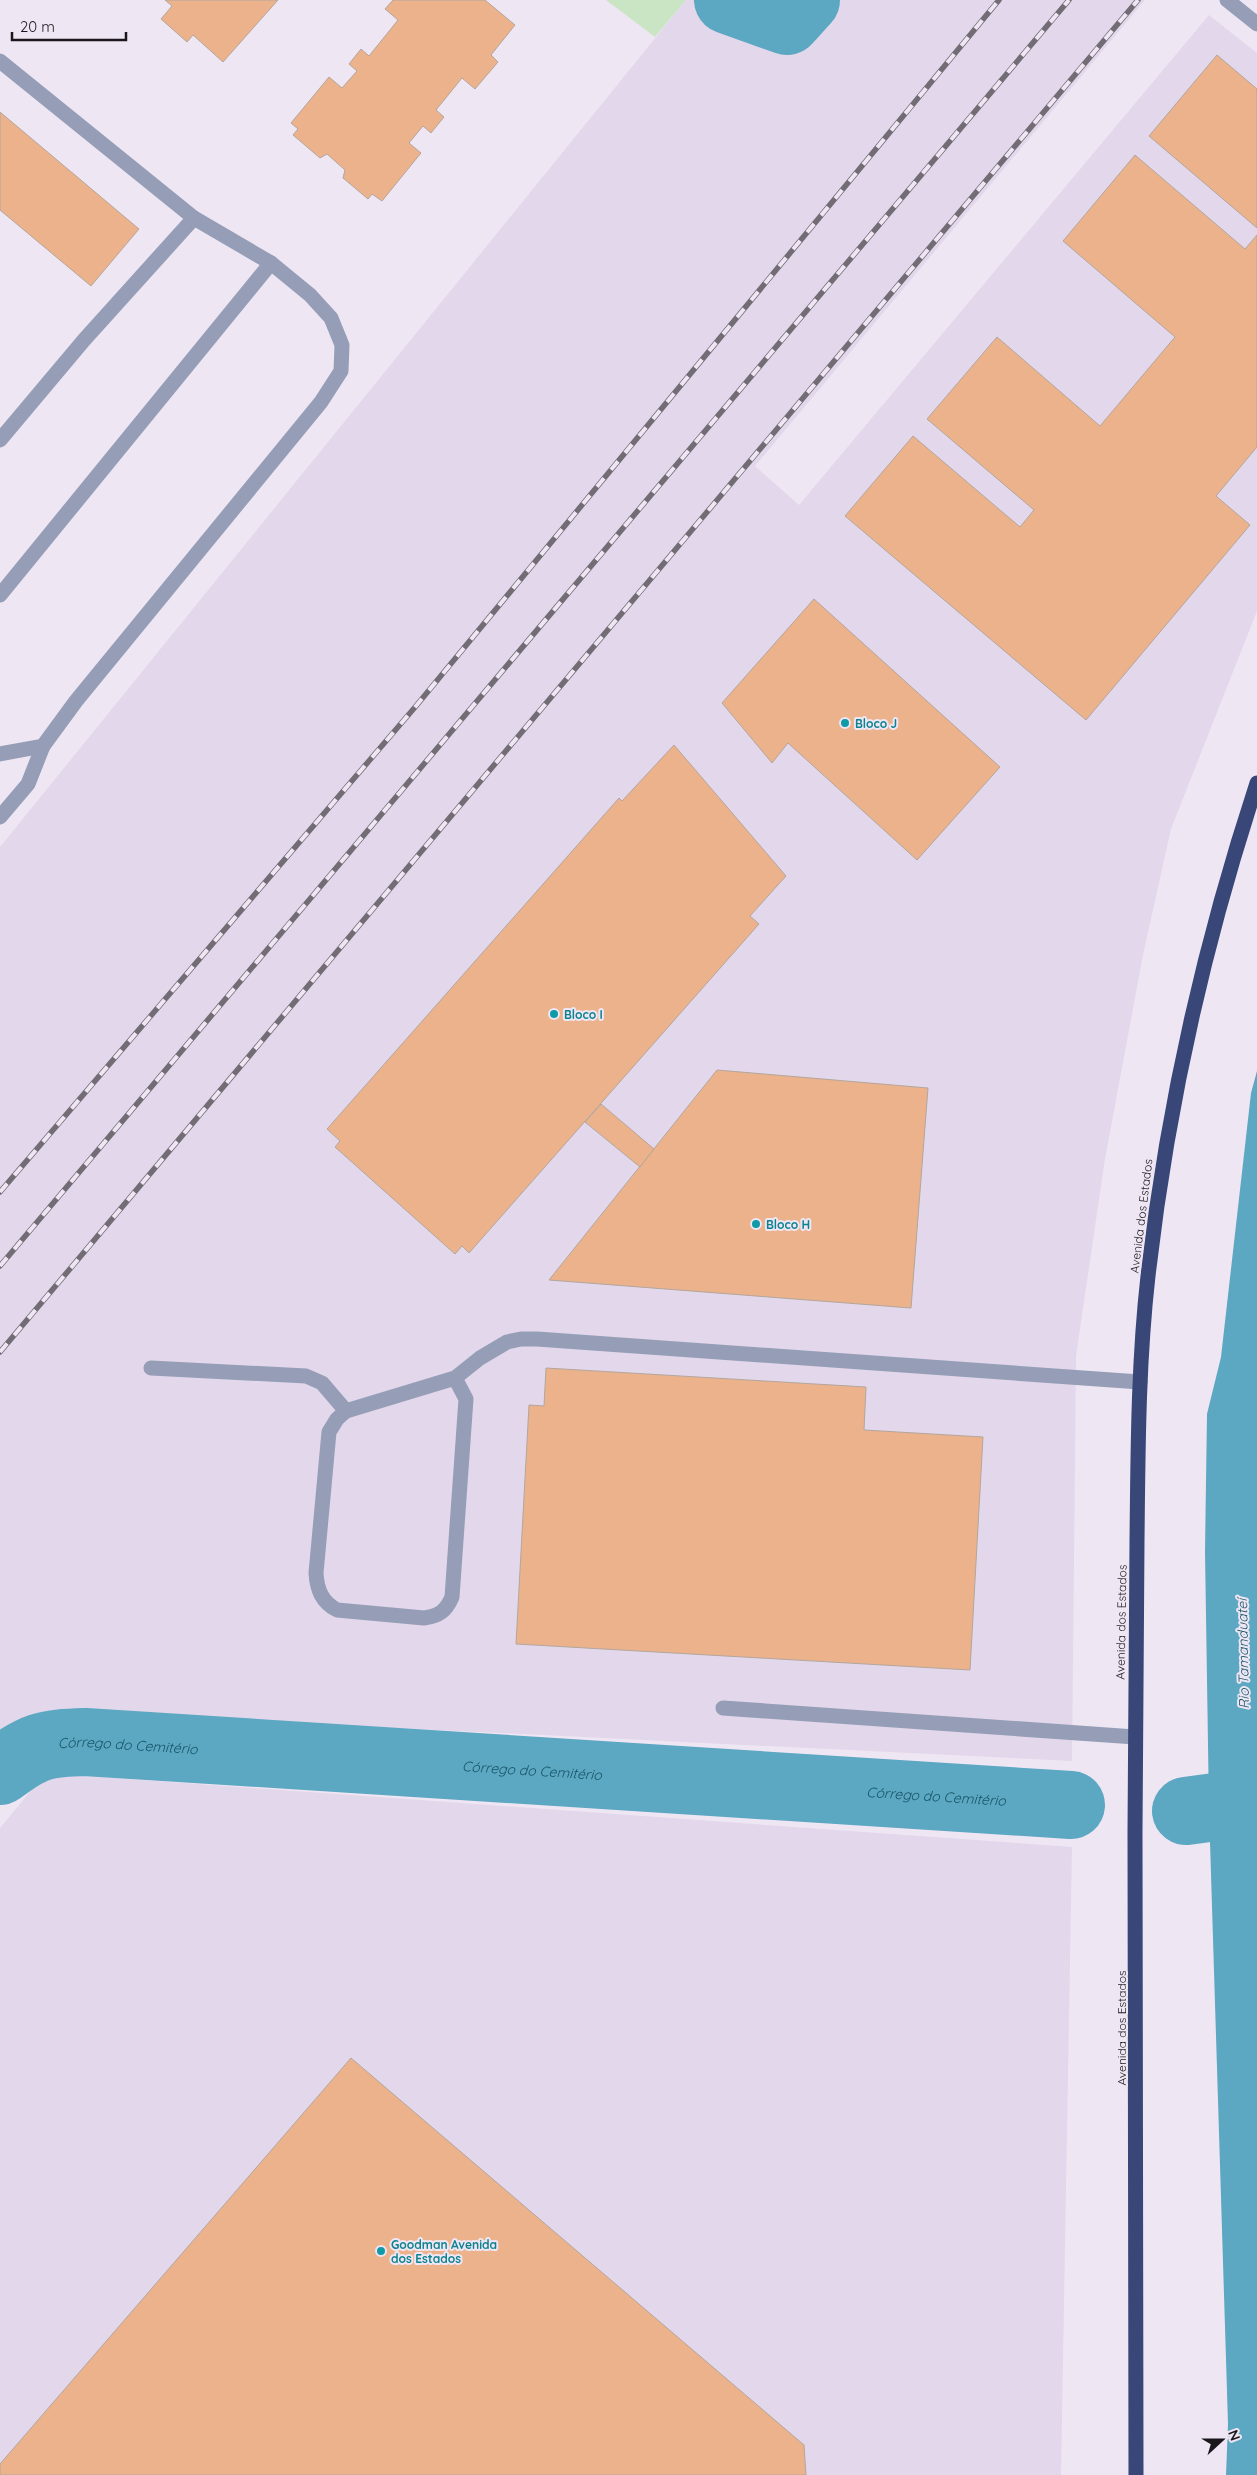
<svg xmlns="http://www.w3.org/2000/svg" width="1257" height="2475" viewBox="0 0 1257 2475" font-family="Quicksand,sans-serif">
<style>
.built{fill:#e3d7eb}
.green{fill:#cae5c3}
.water{fill:#5ca7c1}
.lines{fill:none;stroke-linecap:round;stroke-linejoin:round}
.river{stroke:#5ca7c1;stroke-width:68}
.building{fill:#ebb28c;stroke:#b3a69d}
.lane{stroke:#959eb6;stroke-width:15}
.highway{stroke:#384778;stroke-width:15}
.rail-casing{stroke:#726c75;stroke-width:5.5}
.rail{stroke:#efe6f4;stroke-width:4;stroke-dasharray:11;stroke-linecap:butt}
.culture-dot{fill:#0f9aa8;stroke:#efe6f4;stroke-width:2}
.labels{text-anchor:middle;dominant-baseline:central;stroke-width:4;stroke-linejoin:round;paint-order:stroke}
.culture-label{font-size:12px;font-weight:bold;fill:#0d838f;stroke:#efe6f4;text-anchor:start}
.street-label{font-size:12px;fill:#1a171c;stroke:#efe6f4}
.water-label{font-size:14px;font-style:italic;fill:#175568;stroke:#efe6f4}
</style>
<rect width="100%" height="100%" fill="#efe6f4"/>
<g class="built">
<polygon points="686,0 1145,0 755,466 799,505 1209,15 1257,53 1257,611 1171,829 1143,955 1105,1159 1076,1356 1072,1761 73,1712 36,1716 0,1740 0,847"/>
<polygon points="59,1774 1072,1847 1061,2475 0,2475 0,1828 38,1782"/>
</g>
<polygon class="green" points="606,0 686,0 655,37"/>
<polygon class="water" points="1257,1071 1257,2475 1226,2475 1228,2424 1209,1809 1205,1551 1207,1414 1221,1357 1251,1093"/>
<g class="lines">
<g class="river">
<polyline points="728,0 787,21 806,0"/>
<path id="s1" d="M0,1771c33,-25 44,-28 85,-29l986,63"/>
<polyline points="1186,1811 1245,1803"/>
</g>
</g>
<g class="building">
<polygon points="165,0 278,0 223,62 193,35 187,42 161,19 172,6"/>
<polygon points="393,0 485,0 515,25 491,55 498,62 475,89 462,78 436,110 444,117 431,133 423,126 409,143 421,153 382,201 372,194 368,199 343,178 345,170 327,154 320,158 293,135 298,129 291,123 329,77 342,88 357,71 349,64 361,49 369,56 398,20 385,9"/>
<polygon points="1217,55 1257,89 1257,228 1149,136"/>
<polygon points="0,112 139,229 91,286 0,210"/>
<polygon points="1135,155 1245,249 1257,235 1257,447 1216,496 1250,525 1086,720 845,516 913,436 1020,527 1034,510 927,419 997,337 1100,426 1175,337 1063,241"/>
<polygon points="814,599 1000,767 917,860 788,743 772,763 722,703"/>
<polygon points="674,745 786,876 750,916 759,924 469,1253 462,1246 455,1254 335,1147 340,1141 327,1129 619,798 622,801"/>
<polygon points="717,1070 928,1088 911,1308 549,1280"/>
<polygon points="601,1104 654,1149 640,1167 585,1122"/>
<polygon points="546,1368 866,1387 864,1430 983,1437 970,1670 516,1644 529,1405 544,1406"/>
<polygon points="351,2058 804,2445 806,2475 0,2475 0,2464"/>
</g>
<g class="lines">
<g class="lane">
<polyline points="1227,0 1257,24"/>
<polyline points="0,61 194,218 271,263 310,295 331,318 342,345 341,371 321,402 76,701 43,746 0,754"/>
<polyline points="0,440 84,340 194,218"/>
<polyline points="0,595 271,263"/>
<polyline points="0,817 28,784 43,746"/>
<polyline points="151,1368 306,1376 322,1383 346,1411"/>
<path d="M455,1378l11,21 -14,198c-6,14 -13,19 -28,21l-87,-8c-15,-8 -20,-20 -21,-37l13,-141 8,-13 9,-8 109,-33 25,-20 27,-16 14,-3h16l603,43"/>
<polyline points="723,1708 1135,1737"/>
</g>
<path class="highway" d="M1136,2475c0,-214 0,-428 -1,-643 0,-97 1,-194 2,-291 1,-88 1,-177 11,-265 19,-168 56,-332 109,-493"/>
<defs>
<g id="rail">
<polyline points="0,1192 416,706 999,0"/>
<polyline points="0,1266 1069,0"/>
<polyline points="0,1352 1138,0"/>
</g>
</defs>
<use href="#rail" class="rail-casing"/>
<use href="#rail" class="rail"/>
</g>
<g class="culture-dot">
<circle cx="845" cy="723" r="5"/>
<circle cx="554" cy="1014" r="5"/>
<circle cx="756" cy="1224" r="5"/>
<circle cx="381" cy="2251" r="5"/>
</g>
<g class="labels">
<g class="culture-label">
<text x="855" y="723">Bloco J</text>
<text x="564" y="1014">Bloco I</text>
<text x="766" y="1224">Bloco H</text>
<text x="391" y="2244">Goodman Avenida<tspan x="391" dy="14">dos Estados</tspan></text>
</g>
<g class="street-label">
<text transform="translate(1141 1216) rotate(-83)">Avenida dos Estados</text>
<text transform="translate(1121 1622) rotate(-89)">Avenida dos Estados</text>
<text transform="translate(1121 2028) rotate(-90)">Avenida dos Estados</text>
</g>
<g class="water-label">
<text transform="translate(1243 1654) rotate(-91)">Rio Tamanduateí</text>
<text stroke="none"><textPath href="#s1" startOffset="135">Córrego do Cemitério</textPath></text>
<text stroke="none"><textPath href="#s1" startOffset="540">Córrego do Cemitério</textPath></text>
<text stroke="none"><textPath href="#s1" startOffset="945">Córrego do Cemitério</textPath></text>
</g>
</g>
<g transform="translate(1222 2440) rotate(69)" stroke="#efe6f4" stroke-width="4" paint-order="stroke">
<path d="M0-4L9 19L0 12L-9 19Z" fill="#1a171c"/>
<text y="-8" font-size="14" font-weight="bold" text-anchor="middle" fill="#1a171c">N</text>
</g>
<path d="M12 32v8h114v-8" fill="none" stroke="#1a171c" stroke-width="2.5"/>
<text x="20" y="32" font-size="15" fill="#1a171c" stroke="#efe6f4" stroke-width="4" paint-order="stroke">20 m</text>
</svg>
